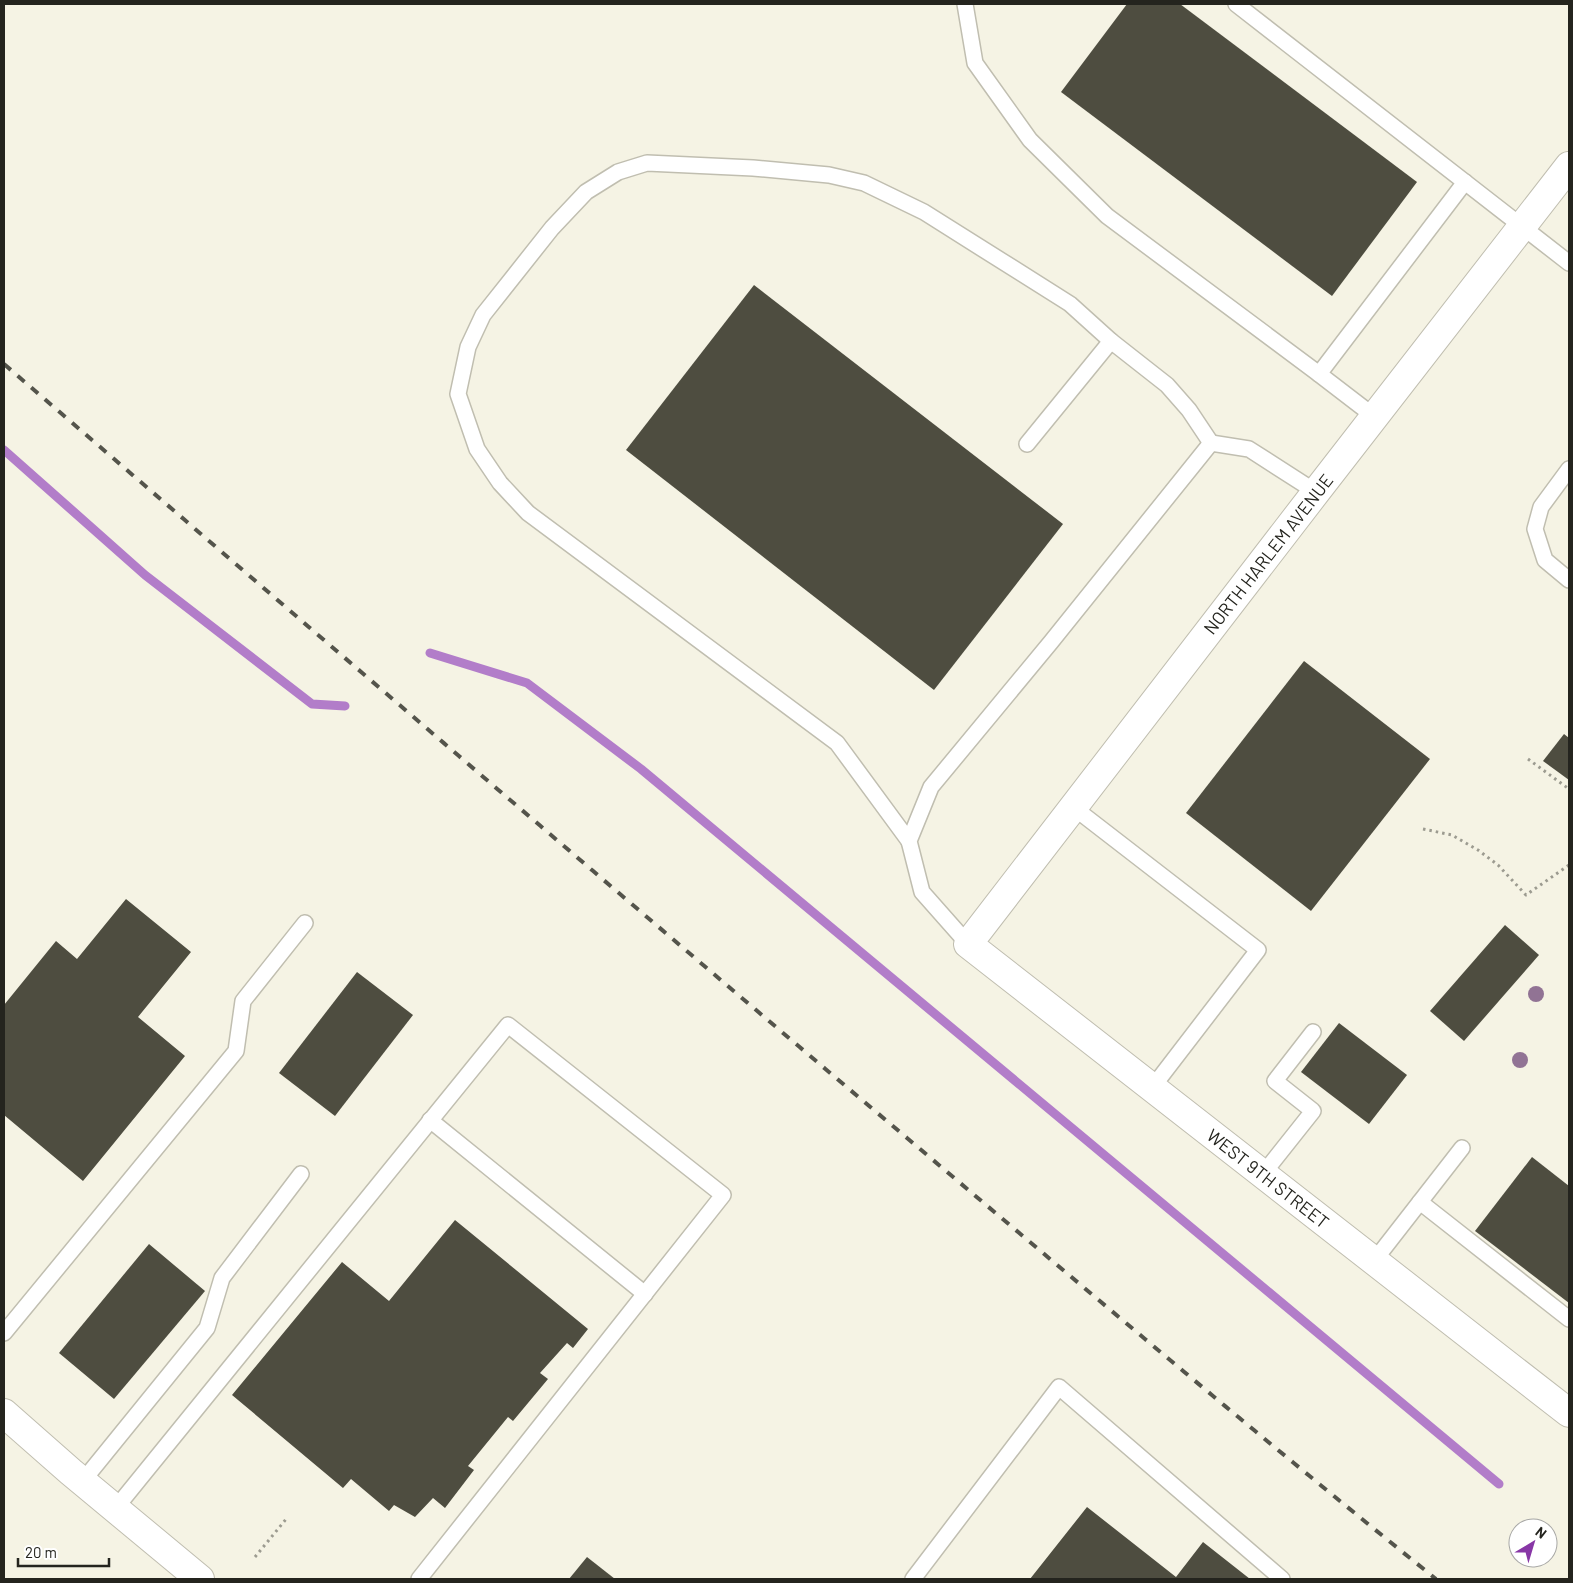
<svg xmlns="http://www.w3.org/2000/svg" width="1573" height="1583" viewBox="0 0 1573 1583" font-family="Barlow,sans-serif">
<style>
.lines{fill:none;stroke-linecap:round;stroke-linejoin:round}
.stream{stroke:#b27dc9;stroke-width:9}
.building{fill:#4e4d40}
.lane-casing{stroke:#c0beb0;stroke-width:18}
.street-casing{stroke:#c0beb0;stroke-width:30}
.path{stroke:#9c9b90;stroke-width:3;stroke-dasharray:2.5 4;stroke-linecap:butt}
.lane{stroke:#fff;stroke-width:15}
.street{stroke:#fff;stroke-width:28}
.rail{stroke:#54544b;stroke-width:4;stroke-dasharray:9 9;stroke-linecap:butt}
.tree{fill:#917394}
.labels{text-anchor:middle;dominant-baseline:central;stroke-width:5;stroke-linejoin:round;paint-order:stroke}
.street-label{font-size:18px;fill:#24241e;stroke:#fff}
</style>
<rect width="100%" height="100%" fill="#f5f3e4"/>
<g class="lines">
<g class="stream">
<polyline points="4,450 145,575 312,704 345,706"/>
<polyline points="430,653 527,683 641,769 1499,1484"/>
</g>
</g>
<g class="building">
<polygon points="1127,4 1180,4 1417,182 1332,296 1061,92"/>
<polygon points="754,285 1063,524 934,690 626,450"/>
<polygon points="1304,661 1430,759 1311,911 1186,813"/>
<polygon points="1564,734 1569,738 1569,780 1543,761"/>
<polygon points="126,899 191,952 138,1017 185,1056 83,1181 4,1115 4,1005 56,941 77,959"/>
<polygon points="1505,925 1539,955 1464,1041 1430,1011"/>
<polygon points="357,972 413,1015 335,1116 279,1073"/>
<polygon points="1339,1023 1407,1075 1369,1124 1301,1072"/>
<polygon points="1532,1157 1569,1186 1569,1303 1475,1231"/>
<polygon points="455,1220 588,1329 573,1348 567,1343 540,1373 548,1379 513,1421 508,1417 468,1466 474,1470 445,1508 433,1498 415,1517 394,1505 389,1511 351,1479 343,1488 232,1395 342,1262 389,1301"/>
<polygon points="149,1244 205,1291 114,1399 59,1353"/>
<polygon points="1087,1507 1176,1577 1203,1542 1250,1579 1030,1579"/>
<polygon points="587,1557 615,1579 569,1579"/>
</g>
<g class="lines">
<defs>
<g id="lane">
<polyline points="965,4 975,63 1030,140 1107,216 1319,374"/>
<polyline points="1236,4 1569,263"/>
<polyline points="1375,417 1319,374 1465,182"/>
<polyline points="1027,444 1111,341 1167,385 1189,410 1211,443"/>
<polyline points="1569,469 1541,507 1535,529 1545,560 1569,580"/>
<polyline points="1073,807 1258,950 1152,1088"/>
<polyline points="909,841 837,743 528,513 500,483 477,449 458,394 468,347 483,315 552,228 586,192 618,172 647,163 753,168 829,175 864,183 924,212 1070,304 1111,341"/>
<polyline points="968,944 922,892 909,841 931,787 1051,642 1211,443 1249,449 1316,492"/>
<polyline points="430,1120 645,1294"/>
<polyline points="1263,1174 1313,1111 1275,1081 1313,1032"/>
<polyline points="1420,1202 1569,1319"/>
<polyline points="1374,1261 1462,1148"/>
<polyline points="4,1333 236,1051 243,1001 305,923"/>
<polyline points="82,1482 207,1328 222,1278 301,1174"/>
<polyline points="115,1509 508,1025 723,1195 419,1579"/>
<polyline points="913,1579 1059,1387 1282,1579"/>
</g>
<g id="street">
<path id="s1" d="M1569,166l-253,326 -348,452 601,469"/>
<polyline points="4,1413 71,1472 200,1579"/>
</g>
</defs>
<use href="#lane" class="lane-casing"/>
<use href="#street" class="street-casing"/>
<g class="path">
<polyline points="1528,759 1569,789"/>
<polyline points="1423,829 1452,835 1478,850 1498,865 1526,895 1569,865"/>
<polyline points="255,1557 287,1518"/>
</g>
<use href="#lane" class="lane"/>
<use href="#street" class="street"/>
<path class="rail" d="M4,364c300,259 600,518 903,774 175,148 350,297 529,441"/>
</g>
<g class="tree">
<circle cx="1536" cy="994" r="8"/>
<circle cx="1520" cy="1060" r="8"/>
</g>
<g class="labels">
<g class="street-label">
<text transform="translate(1268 554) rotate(-52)">NORTH HARLEM AVENUE</text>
<text stroke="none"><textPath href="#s1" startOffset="1364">WEST 9TH STREET</textPath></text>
</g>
</g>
<rect width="1573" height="1583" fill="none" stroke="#24241e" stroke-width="10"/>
<g transform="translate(1533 1543) rotate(38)"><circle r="24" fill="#ffffff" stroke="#a7a7a5"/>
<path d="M0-4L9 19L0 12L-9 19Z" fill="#8837a6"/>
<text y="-8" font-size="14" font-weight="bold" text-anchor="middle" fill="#24241e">N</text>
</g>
<path d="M18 1558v8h91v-8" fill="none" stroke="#24241e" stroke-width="2.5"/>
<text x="25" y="1558" font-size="15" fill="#24241e" stroke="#ffffff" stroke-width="4" paint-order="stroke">20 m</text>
</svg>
